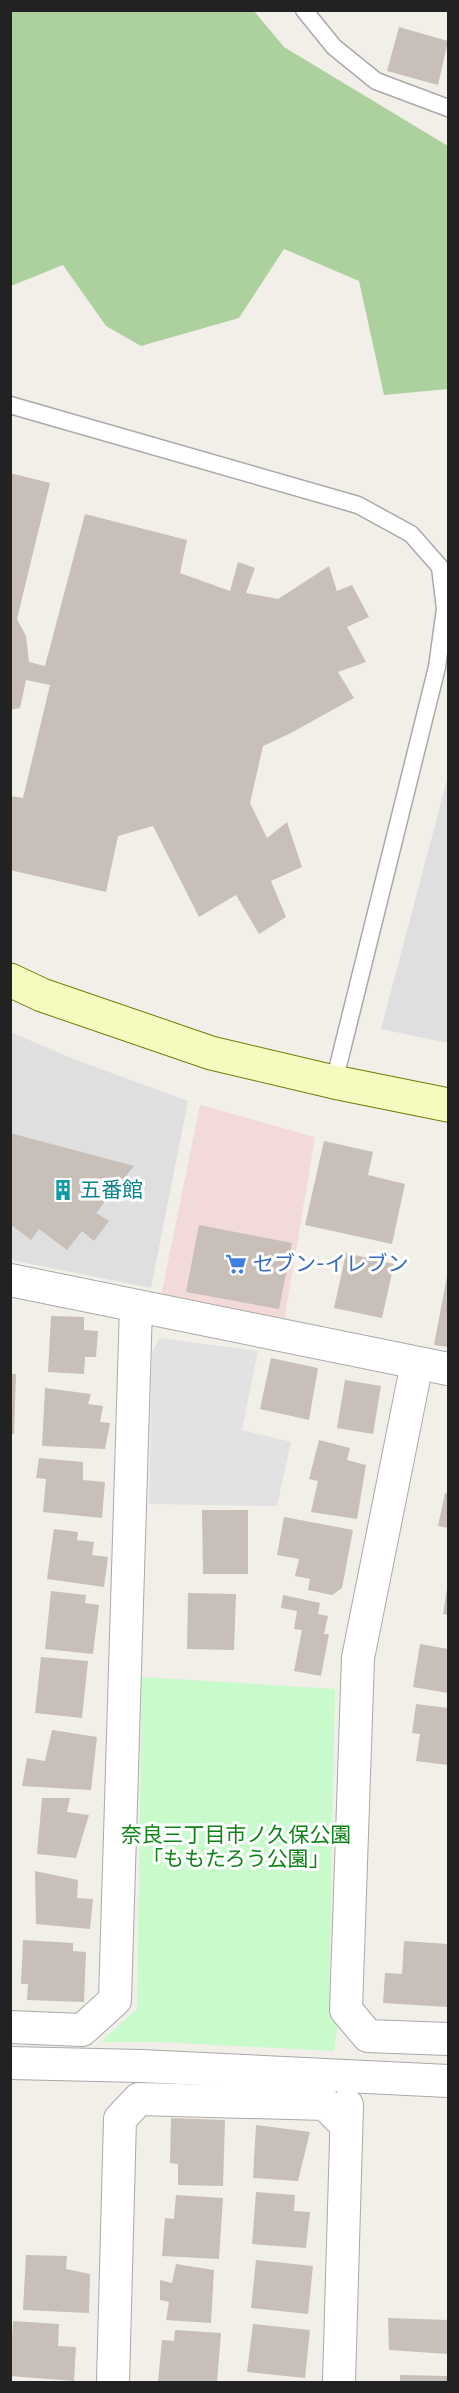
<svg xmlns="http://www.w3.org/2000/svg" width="459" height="2393" viewBox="0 0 459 2393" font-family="'Fira Sans','Noto Sans JP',sans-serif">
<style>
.residential{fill:#e0dfdf}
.commercial{fill:#f2dad9}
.forest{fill:#add19e}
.park{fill:#c8facc}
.parking{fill:#e2e2e2}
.building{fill:#c7bfb8}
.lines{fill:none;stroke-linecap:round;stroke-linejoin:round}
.lane-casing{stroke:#a9a9a9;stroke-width:19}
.street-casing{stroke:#a9a9a9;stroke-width:34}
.secondary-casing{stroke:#707d05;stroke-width:35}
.lane{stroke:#fff;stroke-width:16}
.street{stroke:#fff;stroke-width:32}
.secondary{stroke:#f7fabf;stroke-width:33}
.labels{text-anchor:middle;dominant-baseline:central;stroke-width:6;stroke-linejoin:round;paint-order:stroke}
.culture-label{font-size:21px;fill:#0d838f;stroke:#fff;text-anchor:start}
.shop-label{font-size:21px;fill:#366cbe;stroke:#fff;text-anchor:start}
.park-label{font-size:21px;fill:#0c8416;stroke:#fff}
</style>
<rect width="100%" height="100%" fill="#f2efe9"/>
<g class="residential">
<polygon points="448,776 448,1043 381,1029"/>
<polygon points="10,1032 76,1060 188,1101 151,1288 11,1260"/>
</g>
<polygon class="commercial" points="200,1105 315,1137 284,1321 161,1296"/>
<polygon class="forest" points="11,10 254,11 284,47 448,146 448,389 384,395 359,281 284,249 239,318 141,346 106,326 63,265 11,286"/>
<polygon class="park" points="142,1677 335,1689 329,2004 338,2022 334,2051 160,2042 101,2042 137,2009"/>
<polygon class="parking" points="160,1338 258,1351 242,1430 291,1442 277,1506 149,1504 152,1352"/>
<g class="building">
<polygon points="399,27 448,41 438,85 387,71"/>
<polygon points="10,473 50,483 17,619 26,636 29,662 45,666 85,514 187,540 180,573 230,591 238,562 255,568 246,593 278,599 329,566 337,591 352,585 369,617 347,627 366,662 338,672 354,698 289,734 263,746 250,803 267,838 287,822 302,867 271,881 286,917 259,934 236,895 199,917 153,826 118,836 106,892 10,870 10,796 23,798 50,685 26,680 20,708 10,710"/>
<polygon points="10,1133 134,1166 96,1213 109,1221 94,1241 82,1231 67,1250 39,1229 31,1240 10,1224"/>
<polygon points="324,1141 373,1152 368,1175 405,1184 392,1244 305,1225"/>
<polygon points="199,1225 292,1243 279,1309 186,1292"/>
<polygon points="346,1253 394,1264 382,1318 334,1308"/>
<polygon points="447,1276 448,1276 448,1347 434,1345"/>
<polygon points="51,1316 84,1317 84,1330 98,1331 96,1357 85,1357 84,1374 48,1372"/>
<polygon points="271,1358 318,1368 309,1420 260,1409"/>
<polygon points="10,1374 16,1374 14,1434 10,1434"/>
<polygon points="345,1380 381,1386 373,1434 337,1428"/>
<polygon points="45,1388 91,1394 88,1404 103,1406 100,1422 110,1423 105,1449 42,1446"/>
<polygon points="319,1440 350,1448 347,1460 366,1465 357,1519 311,1512 318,1481 309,1479"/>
<polygon points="39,1458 83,1462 83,1480 105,1482 102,1518 43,1512 46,1479 36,1478"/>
<polygon points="445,1493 448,1494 448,1528 438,1526"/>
<polygon points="202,1510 248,1510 248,1574 203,1574"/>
<polygon points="284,1517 353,1530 342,1588 332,1595 308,1590 310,1579 295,1576 299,1559 277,1555"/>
<polygon points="54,1529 78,1532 77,1540 94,1542 92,1555 108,1557 104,1587 47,1579"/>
<polygon points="447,1589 448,1589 448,1615 443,1614"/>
<polygon points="51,1591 86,1595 85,1603 99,1605 93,1654 45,1649"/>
<polygon points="188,1593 236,1594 234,1650 187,1649"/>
<polygon points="283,1595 320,1603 318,1614 328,1616 324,1634 329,1634 321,1676 294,1671 302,1630 294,1629 297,1611 281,1608"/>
<polygon points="420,1644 448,1649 448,1693 413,1687"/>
<polygon points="41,1657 88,1661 82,1718 35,1713"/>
<polygon points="416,1704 448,1708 448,1765 416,1761 420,1734 412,1733"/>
<polygon points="52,1730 97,1737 91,1790 22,1786 27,1758 45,1761"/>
<polygon points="42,1798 70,1798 67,1812 89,1815 76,1858 37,1854"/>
<polygon points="35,1871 78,1880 77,1898 93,1899 90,1929 36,1924"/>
<polygon points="23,1940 73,1943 73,1951 86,1952 84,2002 27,2000 28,1984 21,1984"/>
<polygon points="404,1941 448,1944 448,2007 383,2003 385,1973 402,1974"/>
<polygon points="171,2118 225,2120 223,2186 178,2185 178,2164 170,2163"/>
<polygon points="256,2125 310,2132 298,2181 253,2178"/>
<polygon points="256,2192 295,2195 294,2211 310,2212 306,2248 252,2244"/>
<polygon points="176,2195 223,2198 219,2259 162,2256 165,2218 174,2219"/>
<polygon points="26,2255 67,2256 66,2269 90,2274 89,2313 23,2310"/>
<polygon points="256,2260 313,2266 308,2314 251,2308"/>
<polygon points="176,2264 214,2270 211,2323 166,2320 169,2302 160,2300 160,2280 172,2283"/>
<polygon points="388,2318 448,2320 448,2354 389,2350"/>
<polygon points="13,2321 59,2324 58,2346 76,2347 74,2381 10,2376"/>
<polygon points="253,2324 310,2330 305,2378 247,2372"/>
<polygon points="175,2330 221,2333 217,2382 158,2381 162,2340 174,2341"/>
<polygon points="400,2375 448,2376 448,2382 400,2382"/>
</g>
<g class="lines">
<defs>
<g id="lane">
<polyline points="304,10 334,47 376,81 448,108"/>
<polyline points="10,405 358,505 411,534 440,567 445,609 437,667 334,1082"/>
</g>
<g id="street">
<polyline points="10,1280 448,1369"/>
<polyline points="417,1363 358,1658 346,2010 368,2036 448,2039"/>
<polyline points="10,2027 82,2030 115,2000 136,1307"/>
<polyline points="10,2063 141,2066 448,2081"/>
<polyline points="113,2382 120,2119 139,2099 325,2104 346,2125"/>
<polyline points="339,2382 347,2105"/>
</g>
<polyline id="secondary" points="10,980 42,995 211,1053 334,1082 448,1105"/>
</defs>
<use href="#lane" class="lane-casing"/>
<use href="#street" class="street-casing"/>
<use href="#secondary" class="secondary-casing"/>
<use href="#lane" class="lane"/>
<use href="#street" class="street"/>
<use href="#secondary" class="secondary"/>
</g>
<defs>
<symbol id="building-bare" viewBox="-9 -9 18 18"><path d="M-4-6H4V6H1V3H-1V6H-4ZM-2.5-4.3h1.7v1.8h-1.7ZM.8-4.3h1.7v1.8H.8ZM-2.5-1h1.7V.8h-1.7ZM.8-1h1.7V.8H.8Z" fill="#0f9aa8" stroke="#fff" stroke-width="2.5" paint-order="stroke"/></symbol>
<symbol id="supermarket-bare" viewBox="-9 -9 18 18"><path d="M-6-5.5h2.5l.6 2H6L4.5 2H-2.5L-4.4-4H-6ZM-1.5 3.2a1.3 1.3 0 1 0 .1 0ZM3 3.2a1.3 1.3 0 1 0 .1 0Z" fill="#3f7fe0" stroke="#fff" stroke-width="2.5" paint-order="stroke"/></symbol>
</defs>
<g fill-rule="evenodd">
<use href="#building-bare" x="48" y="1175" width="30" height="30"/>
<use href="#supermarket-bare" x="221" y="1249" width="30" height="30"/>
</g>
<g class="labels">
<g class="culture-label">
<text x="80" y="1190">五番館</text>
</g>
<g class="shop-label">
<text x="253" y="1264">セブン-イレブン</text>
</g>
<g class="park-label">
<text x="236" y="1835">奈良三丁目市ノ久保公園<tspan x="236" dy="24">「ももたろう公園」</tspan></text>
</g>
</g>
<rect width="459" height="2393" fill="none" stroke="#222222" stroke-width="24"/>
</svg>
